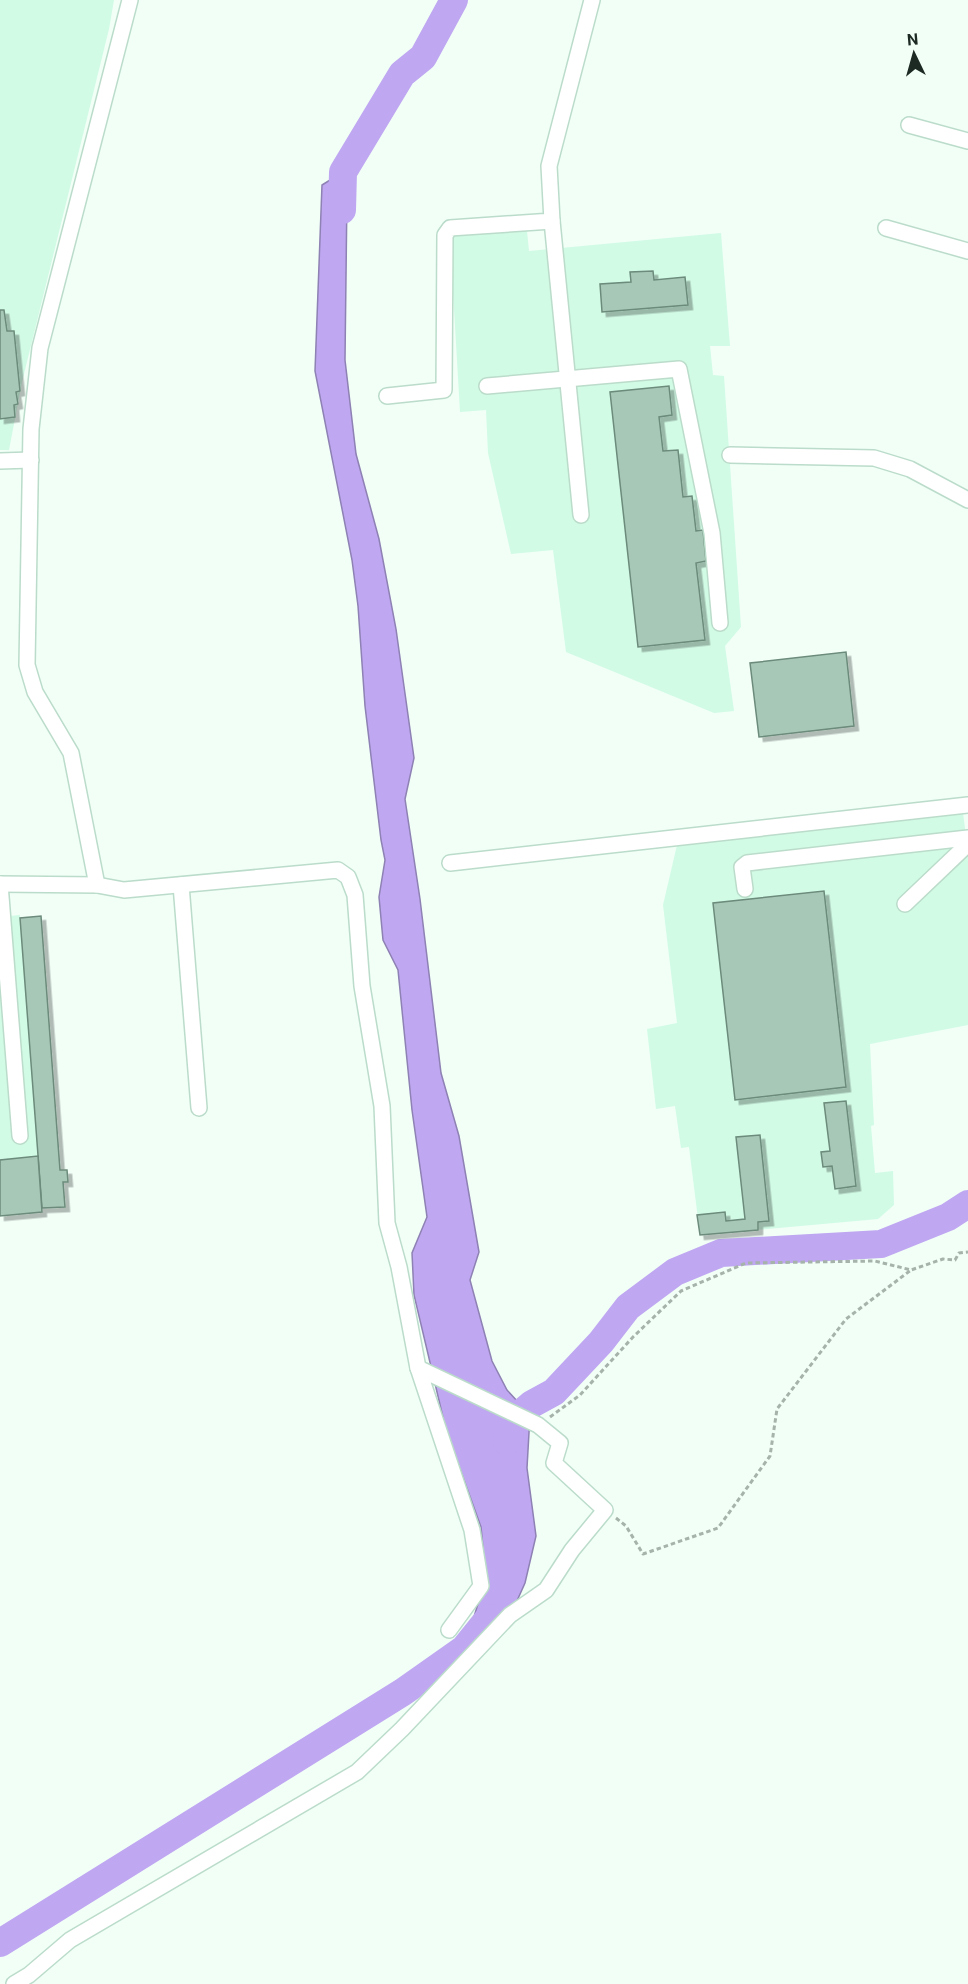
<svg xmlns="http://www.w3.org/2000/svg" width="968" height="1984" viewBox="0 0 968 1984" font-family="Roboto,sans-serif">
<style>
.built{fill:#d1fbe5}
.water{fill:#bfa7f1;stroke:#8e81b3;stroke-width:1.5}
.lines{fill:none;stroke-linecap:round;stroke-linejoin:round}
.river{stroke:#bfa7f1;stroke-width:28}
.building{fill:#a8c8b7;stroke:#6c8b7b;stroke-width:1.5;filter:url(#shadow)}
.minor-casing{stroke:#bbdcca;stroke-width:18}
.path{stroke:#a5b3ab;stroke-width:3;stroke-dasharray:4.5 3;stroke-linecap:butt}
.minor{stroke:#fff;stroke-width:15}
</style>
<defs>
<filter id="shadow"><feDropShadow dx="4.5" dy="4.5" stdDeviation="0" flood-color="#0004"/></filter>
</defs>
<rect width="100%" height="100%" fill="#f1fff7"/>
<g class="built">
<polygon points="0,0 114,0 109,29 22,382 9,450 0,450"/>
<polygon points="527,231 529,251 721,233 730,346 710,346 713,375 724,376 741,627 725,646 734,711 714,713 566,652 553,550 511,554 488,453 486,410 460,412 450,240 454,235"/>
<polygon points="963,813 968,852 968,1025 870,1044 874,1125 871,1126 875,1173 893,1171 894,1205 878,1219 700,1235 689,1147 681,1148 675,1106 656,1109 647,1029 677,1023 663,905 677,845"/>
<polygon points="20,915 20,918 41,916 60,1170 67,1170 68,1182 63,1183 65,1207 42,1208 42,1212 0,1216 0,917"/>
</g>
<polygon class="water" points="343,172 347,193 345,360 356,454 379,539 396,629 414,758 405,799 420,899 441,1073 459,1136 479,1252 470,1280 492,1361 507,1390 530,1415 527,1468 536,1536 525,1583 516,1603 464,1649 486,1578 481,1527 446,1430 414,1295 412,1253 427,1217 412,1110 398,970 383,940 379,897 385,860 381,840 365,706 358,606 352,560 315,371 322,185"/>
<g class="lines">
<g class="river">
<polyline points="342,210 343,172 402,74 423,57 454,0"/>
<polyline points="507,1442 513,1420 532,1404 554,1392 601,1342 628,1307 675,1272 721,1253 881,1244 948,1217 968,1204"/>
<polyline points="0,1943 403,1692 464,1649 489,1618"/>
</g>
</g>
<g class="building">
<polygon points="653,271 654,280 685,277 688,305 602,312 600,284 631,282 630,272"/>
<polygon points="0,310 4,310 7,331 14,331 20,391 16,392 18,404 14,405 15,417 0,419"/>
<polygon points="669,386 672,415 659,417 663,451 678,450 683,497 692,496 696,531 703,530 706,561 696,563 705,640 638,647 610,392"/>
<polygon points="846,652 854,726 759,737 750,663"/>
<polygon points="824,891 846,1087 735,1100 713,903"/>
<polygon points="41,916 60,1170 67,1170 68,1182 63,1182 65,1207 42,1208 20,918"/>
<polygon points="846,1101 856,1186 835,1189 832,1166 823,1167 821,1152 830,1151 824,1103"/>
<polygon points="760,1135 769,1221 758,1222 758,1230 700,1235 697,1215 725,1212 726,1221 745,1219 736,1137"/>
<polygon points="38,1156 42,1212 0,1216 0,1160"/>
</g>
<g class="lines">
<defs>
<g id="minor">
<polyline points="909,125 968,141"/>
<polyline points="552,221 581,515"/>
<polyline points="886,228 968,251"/>
<polyline points="487,386 679,369 712,533 720,623"/>
<polyline points="387,396 444,390 445,235 450,228 552,221 549,166 592,0"/>
<polyline points="730,455 874,458 910,469 968,500"/>
<polyline points="0,461 31,460"/>
<polyline points="450,863 968,805"/>
<polyline points="0,884 97,885 124,890 338,870 348,877 355,895 362,986 382,1106 387,1223 399,1267 418,1368"/>
<polyline points="0,884 20,1136"/>
<polyline points="97,885 71,753 35,692 27,665 31,429 40,348 130,0"/>
<polyline points="181,885 199,1108"/>
<polyline points="745,889 742,867 747,863 968,838"/>
<polyline points="905,904 968,844"/>
<polyline points="14,1984 29,1975 70,1940 357,1772 402,1729 510,1615 546,1590 572,1550 605,1510 554,1463 560,1443 538,1425 418,1368 472,1530 481,1586 449,1630"/>
</g>
</defs>
<use href="#minor" class="minor-casing"/>
<g class="path">
<polyline points="550,1417 580,1395 633,1337 681,1291 746,1263 875,1261 911,1270 943,1259 955,1260 959,1253 968,1252"/>
<polyline points="616,1518 626,1526 643,1554 718,1528 770,1456 777,1409 846,1319 911,1270"/>
</g>
<use href="#minor" class="minor"/>
</g>
<g transform="translate(914 54) rotate(355)" stroke="#f1fff7" stroke-width="4.5" paint-order="stroke">
<path d="M0-4.5L10 22L0 15L-10 22Z" fill="#1d2923"/>
<text y="-9" font-size="16" font-weight="bold" text-anchor="middle" fill="#1d2923">N</text>
</g>
</svg>
